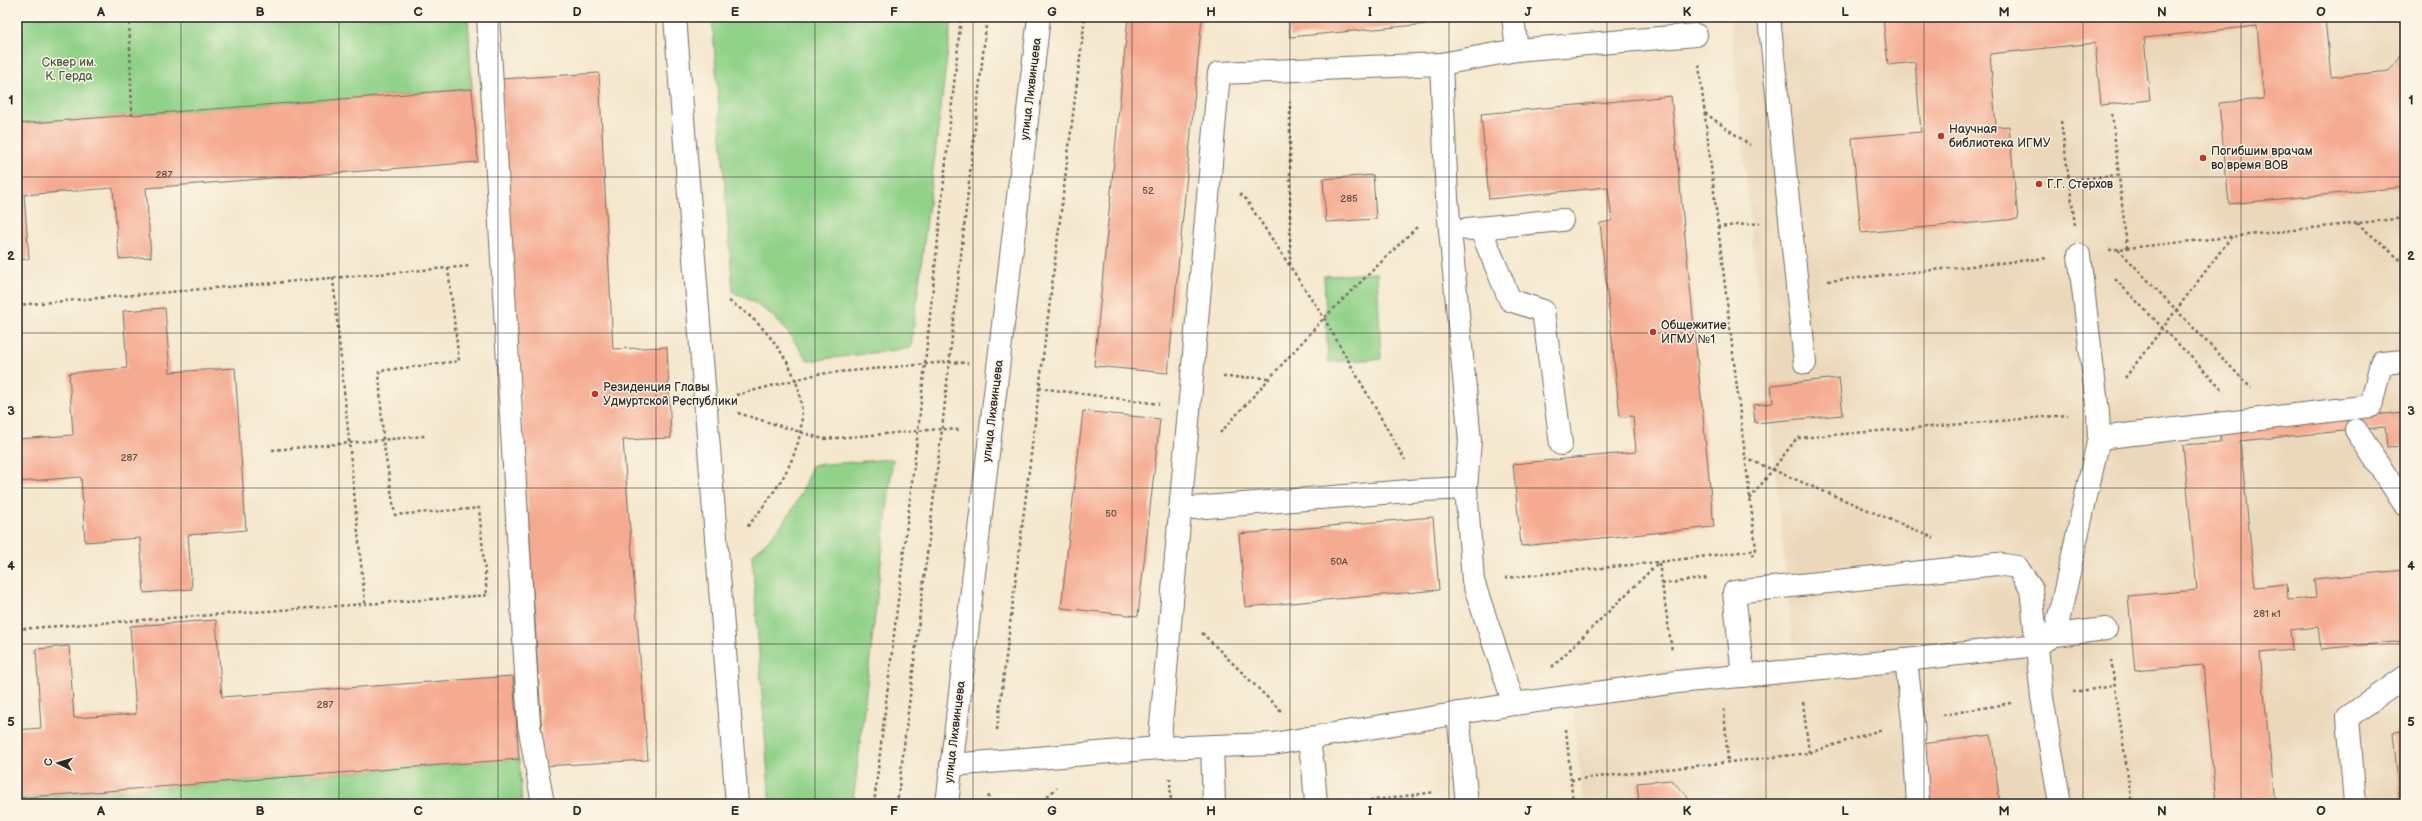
<svg xmlns="http://www.w3.org/2000/svg" width="2422" height="821" viewBox="0 0 2422 821" font-family="'Balsamiq Sans',sans-serif">
<style>
.built{fill:#ebd8ba}
.green{fill:#91d289;stroke:#5e7e5a}
.building{fill:#f5ab91}
.lines{fill:none;stroke-linecap:round;stroke-linejoin:round}
.lane-casing{stroke:#716d64;stroke-width:24}
.secondary-casing{stroke:#716d64;stroke-width:24}
.path{stroke:#716d64;stroke-width:2.5;stroke-dasharray:3 3;stroke-linecap:butt}
.lane{stroke:#fff;stroke-width:22}
.secondary{stroke:#fff;stroke-width:22}
.grid{fill:none;stroke:#2b2b2b;stroke-width:1;stroke-opacity:0.55}
.poi-dot{fill:#c8321e;stroke:#fcf5e5;stroke-width:1.5}
.labels{text-anchor:middle;dominant-baseline:central;stroke-width:3;stroke-linejoin:round;paint-order:stroke}
.number-label{font-size:10px;fill:#5e4b44}
.park-label{font-size:12px;fill:#4a5d47;stroke:#fcf5e5}
.street-label{font-size:12px;fill:#2b2b2b;stroke:#fcf5e5}
.poi-label{font-size:12px;fill:#2b2b2b;stroke:#fcf5e5;text-anchor:start}
.neatline{fill:none;stroke:#2b2b2b;stroke-width:1.5}
.grid-label{font-size:13px;text-anchor:middle;font-weight:bold;fill:#2b2b2b}
</style>
<rect width="100%" height="100%" fill="#fcf5e5"/>
<filter id="ink" filterUnits="userSpaceOnUse"><feTurbulence type="fractalNoise" baseFrequency=".025" numOctaves="2"/><feDisplacementMap in="SourceGraphic" scale="8" xChannelSelector="R" yChannelSelector="G"/><feConvolveMatrix kernelMatrix="1 2 1 2 8 2 1 2 1" color-interpolation-filters="sRGB"/></filter>
<filter id="wash" filterUnits="userSpaceOnUse"><feTurbulence type="fractalNoise" baseFrequency=".012" numOctaves="4" result="noise"/><feDisplacementMap in="SourceGraphic" scale="16" xChannelSelector="R" yChannelSelector="G"/><feGaussianBlur stdDeviation="0.9" result="paint"/><feColorMatrix in="noise" values="0 0 0 0 0 0 0 0 0 0 0 0 0 0 0 0 0 1.4 0 .05"/><feComposite in="paint" operator="in"/></filter>
<g filter="url(#wash)">
<rect width="100%" height="100%" fill="#f4e7cd"/>
<polygon class="built" points="1730,17 2405,17 2405,804 1583,804 1570,680 1794,657"/>
<g class="green">
<polygon points="17,17 468,17 472,89 17,124"/>
<path d="M712,17h240l-41,331 -103,13c-26,-37 -32,-49 -75,-69z"/>
<polygon points="1377,273 1381,359 1328,362 1324,276"/>
<path d="M893,459l-40,345h-83l-18,-249c32,-28 47,-50 60,-90z"/>
<polygon points="519,759 522,804 17,804 17,798"/>
</g>
<g id="blocks">
<g class="building">
<polygon points="1128,17 1202,17 1168,373 1094,366"/>
<polygon points="1288,17 1480,17 1480,19 1290,37"/>
<polygon points="1883,17 2333,17 2325,19 2331,77 2389,71 2405,49 2405,187 2229,204 2219,103 2264,99 2257,26 2144,38 2150,100 2124,103 2101,105 2095,43 1990,54 1996,127 2009,126 2018,219 1861,233 1852,138 1921,132 1915,62 1888,65"/>
<polygon points="599,73 613,349 667,347 671,438 623,440 648,760 544,766 501,79"/>
<polygon points="472,89 478,162 146,188 151,257 119,259 113,188 24,195 29,259 17,260 17,124"/>
<polygon points="1671,96 1714,527 1521,546 1513,464 1636,452 1633,416 1620,417 1600,223 1612,221 1608,187 1489,199 1481,114"/>
<polygon points="1373,175 1376,219 1326,222 1323,179"/>
<polygon points="165,308 170,372 235,368 246,530 188,535 192,589 144,593 140,538 85,542 81,477 17,482 17,439 73,435 69,373 127,368 123,311"/>
<polygon points="1839,378 1843,415 1755,423 1753,405 1773,403 1771,385"/>
<polygon points="1083,411 1160,419 1138,616 1061,608"/>
<polygon points="2405,412 2405,446 2387,447 2385,427 2240,441 2255,587 2287,584 2288,600 2316,598 2314,579 2405,570 2405,641 2321,649 2318,627 2290,630 2292,650 2260,653 2275,804 2216,804 2203,665 2135,671 2128,596 2197,590 2183,445 2221,442 2220,429"/>
<polygon points="1433,517 1439,590 1245,607 1239,534"/>
<polygon points="216,620 222,697 513,676 519,759 17,798 17,730 41,728 36,649 69,646 74,718 136,714 130,626"/>
<polygon points="2405,731 2405,804 2400,804 2393,732"/>
<polygon points="1991,735 2000,804 1927,804 1922,744"/>
<polygon points="1671,780 1687,795 1688,804 1639,804 1637,783"/>
</g>
</g>
</g>
<g filter="url(#ink)">
<use href="#blocks" fill-opacity="0" stroke="#716d64" stroke-width="1"/>
<g class="lines">
<defs>
<g id="lane">
<polyline points="488,17 529,725 543,804"/>
<polyline points="675,17 737,804"/>
<polyline points="1513,17 1517,50 1441,64 1447,198 1470,441 1466,488 1473,581 1514,704"/>
<polyline points="1769,17 1805,363"/>
<polyline points="1517,50 1696,35"/>
<polyline points="1480,228 1510,300 1543,311 1561,444"/>
<polyline points="1467,229 1562,220"/>
<polyline points="2356,430 2405,505"/>
<polyline points="2099,438 2371,406 2381,363 2405,361"/>
<polyline points="1180,509 1422,490 1466,488"/>
<polyline points="2055,635 2099,438 2098,413 2079,255"/>
<polyline points="1906,660 1913,721 1918,804"/>
<polyline points="1743,676 1734,592 1997,564 2017,567 2031,588 2042,697 2060,804"/>
<polyline points="1458,713 1467,804"/>
<polyline points="1308,738 1313,766 1316,804"/>
<polyline points="1212,746 1214,804"/>
<polyline points="1159,748 1219,73 1441,64"/>
<polyline points="951,765 1159,748 1273,744 1514,704 1677,682 1906,660 2037,645 2055,635 2106,629"/>
<polyline points="2355,804 2348,717 2405,677"/>
</g>
<polyline id="secondary" points="947,804 1039,17"/>
</defs>
<use href="#lane" class="lane-casing"/>
<use href="#secondary" class="secondary-casing"/>
<g class="path">
<polyline points="129,17 132,115"/>
<polyline points="1699,65 1756,549 1752,558"/>
<polyline points="1705,113 1750,145"/>
<polyline points="2112,114 2127,248"/>
<polyline points="2061,121 2075,225"/>
<polyline points="2068,180 2119,175"/>
<polyline points="1240,194 1245,198 1324,318 1405,460"/>
<polyline points="2357,223 2405,264"/>
<polyline points="1717,227 1760,223"/>
<polyline points="2118,249 2251,388"/>
<polyline points="2109,250 2405,218"/>
<polyline points="1290,265 1290,102"/>
<polyline points="448,268 459,361 379,371 383,440 395,515 479,508 487,596"/>
<polyline points="333,278 365,604"/>
<polyline points="2115,279 2224,391"/>
<polyline points="1828,281 2048,258"/>
<path d="M729,301c23,14 41,33 55,56 40,65 6,118 -37,170"/>
<polyline points="17,305 471,266"/>
<polyline points="1223,377 1270,378"/>
<polyline points="2125,378 2232,236"/>
<polyline points="1039,388 1159,404"/>
<polyline points="736,395 818,374 948,362 968,363"/>
<polyline points="738,413 823,439 942,429 960,430"/>
<polyline points="1220,433 1324,318 1418,226"/>
<polyline points="272,450 425,436"/>
<polyline points="1745,458 1934,538"/>
<polyline points="1750,499 1797,438 2068,415"/>
<polyline points="1659,563 1672,651"/>
<polyline points="1505,578 1659,562 1756,550"/>
<polyline points="1662,584 1707,578"/>
<polyline points="17,629 490,595"/>
<polyline points="1202,633 1281,711"/>
<polyline points="2111,660 2132,804"/>
<polyline points="1552,667 1658,563"/>
<polyline points="2073,692 2114,686"/>
<polyline points="1803,702 1809,753"/>
<polyline points="1724,709 1728,762"/>
<polyline points="1943,715 2011,703"/>
<polyline points="1566,729 1573,804"/>
<polyline points="997,730 1085,17"/>
<polyline points="1170,778 1171,804"/>
<polyline points="1571,780 1809,753 1883,729"/>
<polyline points="874,804 918,431 961,17"/>
<polyline points="897,804 942,429 987,17"/>
<polyline points="988,804 989,793"/>
<polyline points="1038,804 1057,788"/>
<polyline points="1346,804 1435,792"/>
</g>
<use href="#lane" class="lane"/>
<use href="#secondary" class="secondary"/>
</g>
</g>
<path class="grid" d="M181,17v787M339,17v787M498,17v787M656,17v787M815,17v787M973,17v787M1132,17v787M1290,17v787M1449,17v787M1607,17v787M1766,17v787M1924,17v787M2083,17v787M2241,17v787M17,177h2388M17,333h2388M17,488h2388M17,644h2388"/>
<g class="poi-dot">
<circle cx="1941" cy="136" r="4"/>
<circle cx="2203" cy="158" r="4"/>
<circle cx="2039" cy="184" r="4"/>
<circle cx="1653" cy="332" r="4"/>
<circle cx="595" cy="394" r="4"/>
</g>
<g class="labels">
<g class="number-label">
<text x="164" y="175">287</text>
<text x="1148" y="191">52</text>
<text x="1349" y="199">285</text>
<text x="129" y="458">287</text>
<text x="1111" y="514">50</text>
<text x="1339" y="562">50А</text>
<text x="2267" y="614">281 к1</text>
<text x="325" y="705">287</text>
</g>
<g class="park-label">
<text x="69" y="62">Сквер им.<tspan x="69" dy="14">К. Герда</tspan></text>
</g>
<g class="street-label">
<text transform="translate(1031 89) rotate(-83)">улица Лихвинцева</text>
<text transform="translate(993 411) rotate(-83)">улица Лихвинцева</text>
<text transform="translate(955 732) rotate(-83)">улица Лихвинцева</text>
</g>
<g class="poi-label">
<text x="1949" y="129">Научная<tspan x="1949" dy="14">библиотека ИГМУ</tspan></text>
<text x="2211" y="151">Погибшим врачам<tspan x="2211" dy="14">во время ВОВ</tspan></text>
<text x="2047" y="184">Г.Г. Стерхов</text>
<text x="1661" y="325">Общежитие<tspan x="1661" dy="14">ИГМУ №1</tspan></text>
<text x="603" y="387">Резиденция Главы<tspan x="603" dy="14">Удмуртской Республики</tspan></text>
</g>
</g>
<rect width="2422" height="821" fill="none" stroke="#fcf5e5" stroke-width="44"/>
<g transform="translate(58 763) rotate(275)" stroke="#fcf5e5" stroke-width="3" paint-order="stroke">
<path d="M0-3L7 15L0 10L-7 15Z" fill="#2b2b2b"/>
<text y="-6" font-size="11" font-weight="bold" text-anchor="middle" fill="#2b2b2b">С</text>
</g>
<rect x="22" y="22" width="2378" height="777" class="neatline"/>
<g class="grid-label">
<text x="101" y="16">A</text>
<text x="260" y="16">B</text>
<text x="418" y="16">C</text>
<text x="577" y="16">D</text>
<text x="735" y="16">E</text>
<text x="894" y="16">F</text>
<text x="1052" y="16">G</text>
<text x="1211" y="16">H</text>
<text x="1370" y="16">I</text>
<text x="1528" y="16">J</text>
<text x="1687" y="16">K</text>
<text x="1845" y="16">L</text>
<text x="2004" y="16">M</text>
<text x="2162" y="16">N</text>
<text x="2321" y="16">O</text>
<text x="11" y="104">1</text>
<text x="2411" y="104">1</text>
<text x="11" y="260">2</text>
<text x="2411" y="260">2</text>
<text x="11" y="415">3</text>
<text x="2411" y="415">3</text>
<text x="11" y="570">4</text>
<text x="2411" y="570">4</text>
<text x="11" y="726">5</text>
<text x="2411" y="726">5</text>
<text x="101" y="815">A</text>
<text x="260" y="815">B</text>
<text x="418" y="815">C</text>
<text x="577" y="815">D</text>
<text x="735" y="815">E</text>
<text x="894" y="815">F</text>
<text x="1052" y="815">G</text>
<text x="1211" y="815">H</text>
<text x="1370" y="815">I</text>
<text x="1528" y="815">J</text>
<text x="1687" y="815">K</text>
<text x="1845" y="815">L</text>
<text x="2004" y="815">M</text>
<text x="2162" y="815">N</text>
<text x="2321" y="815">O</text>
</g>
</svg>
